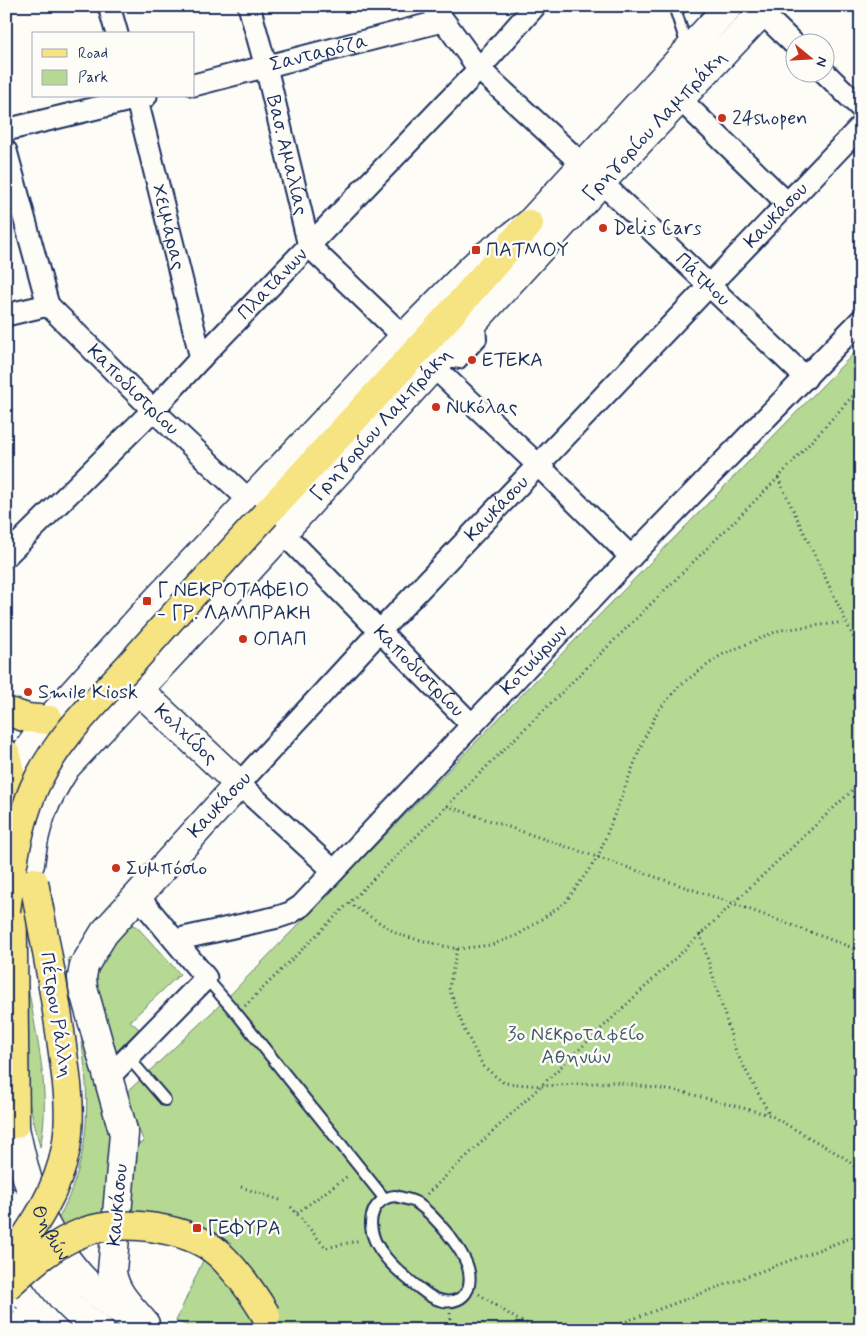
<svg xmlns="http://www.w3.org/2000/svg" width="867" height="1336" viewBox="0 0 867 1336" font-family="Mynerve,sans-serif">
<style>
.green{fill:#b5d892;stroke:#688478}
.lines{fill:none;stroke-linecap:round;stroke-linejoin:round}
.lane-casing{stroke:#1b2f5e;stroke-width:14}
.street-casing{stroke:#1b2f5e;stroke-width:25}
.secondary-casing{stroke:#1b2f5e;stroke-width:31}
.primary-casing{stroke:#1b2f5e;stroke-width:31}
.path{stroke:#1b2f5e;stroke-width:3;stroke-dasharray:1 4;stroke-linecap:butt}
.lane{stroke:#fdfcf7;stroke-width:10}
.street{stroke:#fdfcf7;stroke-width:21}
.secondary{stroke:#fdfcf7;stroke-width:28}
.primary{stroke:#f6e381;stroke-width:28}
.primary-bridge-casing{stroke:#1b2f5e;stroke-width:31;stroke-linecap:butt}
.primary-bridge{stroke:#f6e381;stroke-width:28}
.poi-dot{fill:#c8321e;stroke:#fdfcf7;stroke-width:2}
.labels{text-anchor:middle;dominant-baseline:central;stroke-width:5;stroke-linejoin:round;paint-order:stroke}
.street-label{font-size:20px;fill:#1b2f5e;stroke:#fdfcf7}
.poi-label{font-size:20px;fill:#1b2f5e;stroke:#fdfcf7;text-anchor:start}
.park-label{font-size:20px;fill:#42596b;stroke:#fdfcf7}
</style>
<rect width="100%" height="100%" fill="#fdfcf7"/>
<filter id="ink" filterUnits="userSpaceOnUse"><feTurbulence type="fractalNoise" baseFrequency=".02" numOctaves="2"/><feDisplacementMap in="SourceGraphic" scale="10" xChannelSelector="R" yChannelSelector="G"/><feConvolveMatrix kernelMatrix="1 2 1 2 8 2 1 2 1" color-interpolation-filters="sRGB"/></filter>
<g filter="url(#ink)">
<g class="green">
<polygon points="861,346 861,1330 277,1330 278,1318 245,1272 126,1216 131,1146 144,1142 125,1094 225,1000"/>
<polygon points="128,923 137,927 180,974 130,1021 139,1029 113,1055 105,1046 94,970"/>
<path d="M72,957l13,76 26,72v112l-49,15 -7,-7c17,-30 29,-66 31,-101 4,-52 -10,-115 -18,-166z"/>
<path d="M26,984l2,1c8,53 24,109 12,162l-12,-49z"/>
<path d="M204,1258c15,13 41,41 47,60 2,4 1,8 1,12h-55l-21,-9z"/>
</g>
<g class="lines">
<defs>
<g id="lane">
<polyline points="682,6 676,12 687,46"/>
<polyline points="443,360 460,363 481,340 480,322"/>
<polyline points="206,978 237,1014 384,1198"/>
<polyline points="128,1057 165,1100"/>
<path d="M395,1196c7,2 16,3 22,7 17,12 49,49 52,69 5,29 -21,37 -42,22 -23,-17 -68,-51 -53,-84 5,-9 11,-13 21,-14z"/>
</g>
<g id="street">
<polyline points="109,6 117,34"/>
<path id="s1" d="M249,6l17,61 43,179 95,91"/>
<polyline points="433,6 479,69 583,165"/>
<polyline points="755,6 794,44"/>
<polyline points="824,72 861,108"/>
<path id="s2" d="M194,85l248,-64"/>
<path id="s3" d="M136,96l65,262"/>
<polyline points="680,99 787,203"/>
<polyline points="6,130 146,96"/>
<polyline points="6,151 48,305"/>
<path id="s4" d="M601,182l205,196"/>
<path id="s5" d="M48,305l105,105 97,91"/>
<polyline points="6,315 48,305"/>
<polyline points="434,367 538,465 631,557"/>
<path id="s6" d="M282,532l190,193"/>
<path id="s7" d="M6,556l147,-146 48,-52 278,-289 56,-63"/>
<path id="s8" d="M334,871l-95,-87 140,-152 482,-506"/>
<path id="s9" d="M175,940l103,-23 12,-4 11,-7 330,-349 230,-237"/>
<polyline points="108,1078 206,978 137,895"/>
</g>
<g id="secondary">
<path id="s10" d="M126,678l113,106 -135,149 -20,33 -2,11 1,11 41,146 -12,137c2,22 20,37 33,53"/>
<polyline points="6,789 20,761 49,720 152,605 404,337 472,268 485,256 529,224 729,6"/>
<path id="s11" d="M30,864c5,-41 14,-63 36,-97l137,-147 398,-438 167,-176"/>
<path id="s12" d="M9,1102c7,27 11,55 20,82 17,54 49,102 98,130"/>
<path d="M6,1201c21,51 47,98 94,129"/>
</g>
<g id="primary">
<polyline points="266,514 448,317 529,224"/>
<polyline points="6,711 27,718 49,720"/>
<polyline points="6,754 15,797"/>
<polyline points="11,779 15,1124"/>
</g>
</defs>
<use href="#lane" class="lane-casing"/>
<use href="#street" class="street-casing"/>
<use href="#secondary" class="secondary-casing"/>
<use href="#primary" class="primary-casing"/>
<g class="path">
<polyline points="778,478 861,653"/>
<polyline points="447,806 732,903 861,951"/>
<polyline points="349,903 399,935 457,949 491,945 518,935 565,903 598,857 643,741 658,711 679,686 721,655 780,630 846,622"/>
<polyline points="700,934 736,1052 770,1115"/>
<polyline points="457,949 449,988 464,1029 483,1066 504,1083 541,1086 613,1082 682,1092 770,1115 845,1158 861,1172"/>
<polyline points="245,1006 778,478 861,387"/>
<polyline points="241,1187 280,1200"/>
<polyline points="427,1194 861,782"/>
<polyline points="291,1207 326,1248 361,1240"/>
<polyline points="297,1213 349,1175"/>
<polyline points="479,1294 518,1320 544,1330"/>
<polyline points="450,1313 453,1330"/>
<polyline points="6,1319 17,1307"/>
<polyline points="603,1330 861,1234"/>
</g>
<use href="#lane" class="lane"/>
<use href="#street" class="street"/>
<use href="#secondary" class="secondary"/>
<use href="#primary" class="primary"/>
<defs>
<g id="primary-bridge">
<path d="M6,910c6,-42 11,-82 28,-122 21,-47 60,-84 95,-122 45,-51 91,-102 137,-152"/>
<path d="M6,1265c26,-36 52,-73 60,-117 6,-34 1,-68 -4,-102 -7,-55 -18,-110 -28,-164"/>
<path d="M6,1287c23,-21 48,-44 78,-55 37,-14 105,-5 135,22 17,16 35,41 47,61"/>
</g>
</defs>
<use href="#primary-bridge" class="primary-bridge-casing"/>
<use href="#primary-bridge" class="primary-bridge"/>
</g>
</g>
<g class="poi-dot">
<circle cx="722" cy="118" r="5"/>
<circle cx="603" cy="228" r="5"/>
<rect x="471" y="245" width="10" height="10" rx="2.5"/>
<circle cx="472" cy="360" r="5"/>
<circle cx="436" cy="407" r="5"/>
<rect x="142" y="596" width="10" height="10" rx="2.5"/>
<circle cx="243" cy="639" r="5"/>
<circle cx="28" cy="692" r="5"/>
<circle cx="116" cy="868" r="5"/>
<rect x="192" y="1223" width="10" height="10" rx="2.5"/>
</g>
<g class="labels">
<g class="street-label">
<text stroke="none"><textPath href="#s2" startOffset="129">Σανταρόζα</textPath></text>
<text stroke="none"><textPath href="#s11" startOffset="975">Γρηγορίου Λαμπράκη</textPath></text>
<text stroke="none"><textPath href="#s1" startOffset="154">Βασ. Αμαλίας</textPath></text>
<text stroke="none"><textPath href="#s8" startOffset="911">Καυκάσου</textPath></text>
<text stroke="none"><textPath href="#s3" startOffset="135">Χειμάρας</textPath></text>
<text stroke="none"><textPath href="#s4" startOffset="141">Πάτμου</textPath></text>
<text stroke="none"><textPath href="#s7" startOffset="381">Πλατάνων</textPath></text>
<text stroke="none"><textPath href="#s5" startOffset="120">Καποδιστρίου</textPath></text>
<text stroke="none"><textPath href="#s11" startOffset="570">Γρηγορίου Λαμπράκη</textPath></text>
<text stroke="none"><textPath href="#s8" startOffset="506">Καυκάσου</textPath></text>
<text stroke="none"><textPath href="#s9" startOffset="470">Κοτυώρων</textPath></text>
<text stroke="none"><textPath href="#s6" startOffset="195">Καποδιστρίου</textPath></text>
<text stroke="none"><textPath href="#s10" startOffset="82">Κολχίδος</textPath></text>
<text transform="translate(220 805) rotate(-47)">Καυκάσου</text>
<text transform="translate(56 1015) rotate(81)">Πέτρου Ράλλη</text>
<text transform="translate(118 1205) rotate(-85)">Καυκάσου</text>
<text stroke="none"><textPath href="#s12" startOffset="138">Θηβών</textPath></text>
</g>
<g class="poi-label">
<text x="732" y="118">24shopen</text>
<text x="613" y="228">Delis Cars</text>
<text x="486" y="250">ΠΑΤΜΟΥ</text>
<text x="482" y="360">ΕΤΕΚΑ</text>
<text x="446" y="407">Νικόλας</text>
<text x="157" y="590">Γ ΝΕΚΡΟΤΑΦΕΙΟ<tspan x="157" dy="23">- ΓΡ. ΛΑΜΠΡΑΚΗ</tspan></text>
<text x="253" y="639">ΟΠΑΠ</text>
<text x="38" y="692">Smile Kiosk</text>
<text x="126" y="868">Συμπόσιο</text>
<text x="207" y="1228">ΓΕΦΥΡΑ</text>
</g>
<g class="park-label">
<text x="576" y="1034">3ο Νεκροταφείο<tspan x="576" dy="23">Αθηνών</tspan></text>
</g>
</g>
<rect width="867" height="1336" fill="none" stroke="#fdfcf7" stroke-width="25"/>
<rect x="12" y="12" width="842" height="1311" fill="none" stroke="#1b2f5e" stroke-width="2" filter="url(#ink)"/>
<rect x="32" y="32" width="162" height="65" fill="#fdfcf7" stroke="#a3aaba"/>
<rect x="42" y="49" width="25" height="8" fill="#f6e381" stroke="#a3aaba"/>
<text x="78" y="58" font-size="15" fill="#1b2f5e">Road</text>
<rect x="42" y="70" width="25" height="15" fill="#b5d892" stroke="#a3aaba"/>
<text x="78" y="82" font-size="15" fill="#1b2f5e">Park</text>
<g transform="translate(810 58) rotate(108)"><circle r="24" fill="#fdfcf7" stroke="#a3aaba"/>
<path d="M0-4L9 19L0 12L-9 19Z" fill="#c8321e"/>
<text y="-8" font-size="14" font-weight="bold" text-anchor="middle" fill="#1b2f5e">N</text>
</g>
</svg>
